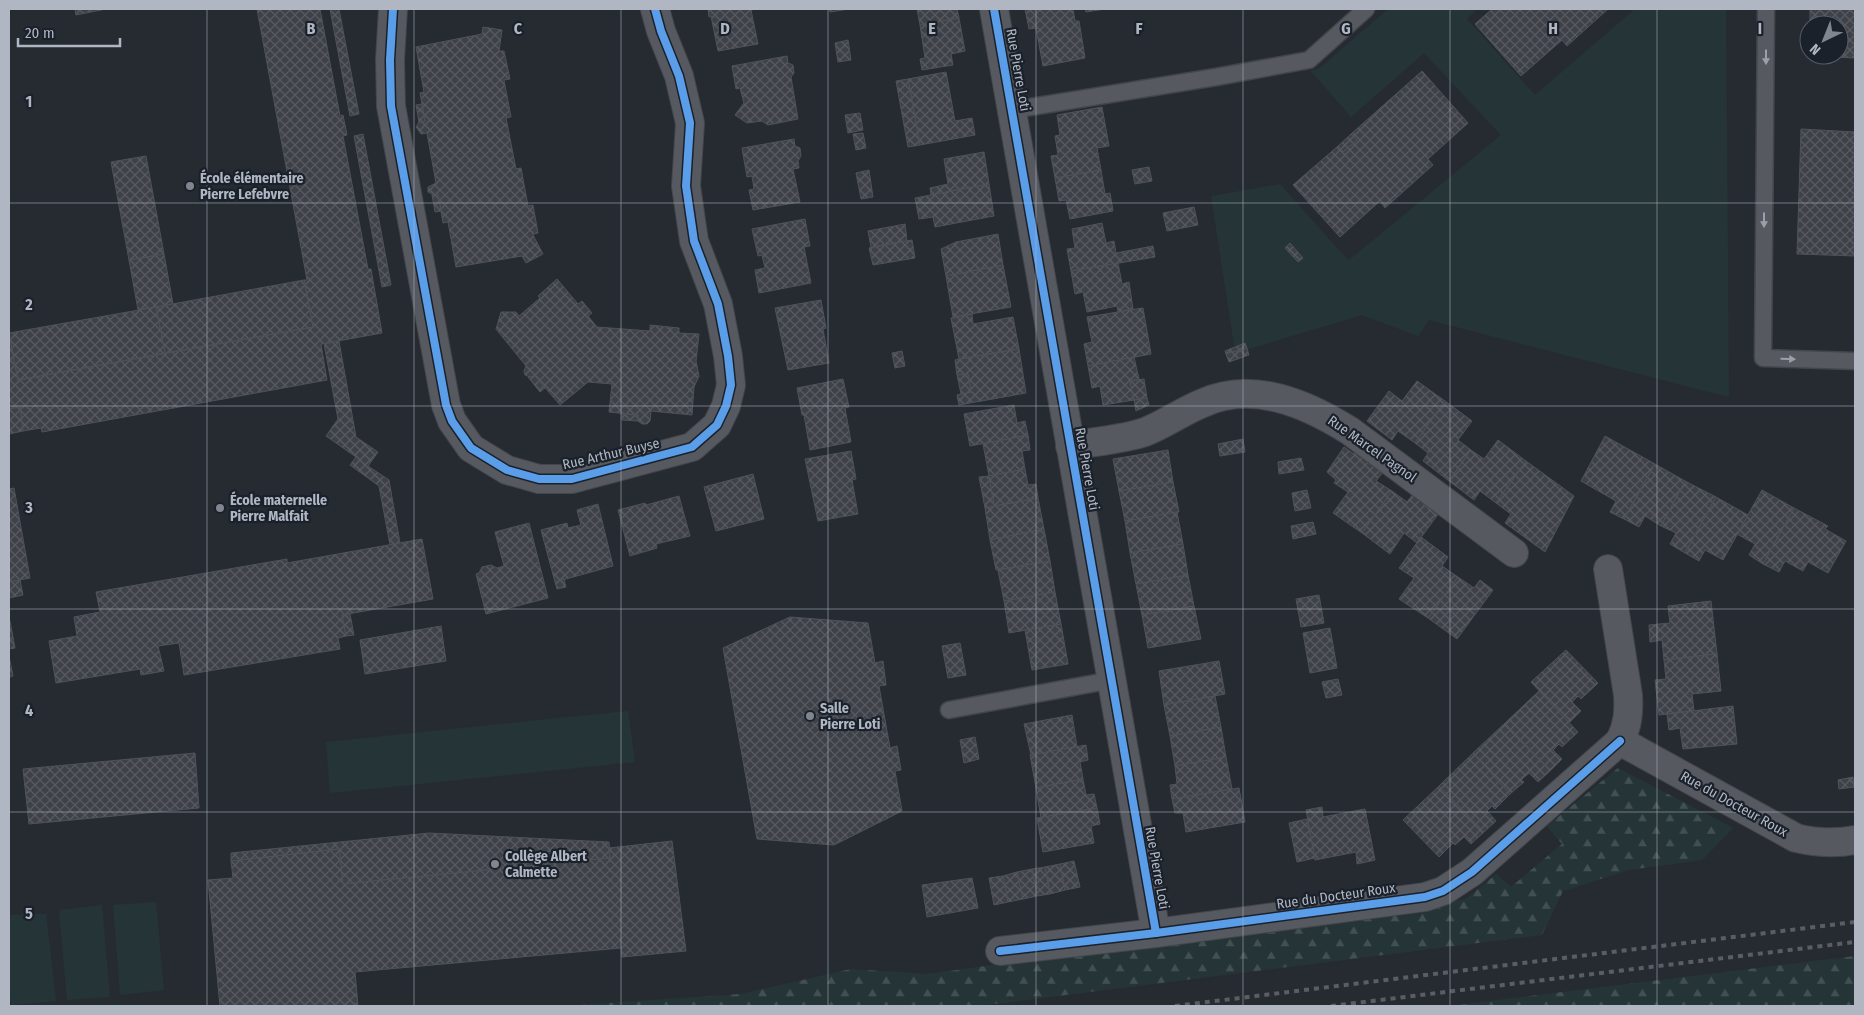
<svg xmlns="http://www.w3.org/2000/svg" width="1864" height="1015" viewBox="0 0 1864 1015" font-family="'Fira Sans Condensed',sans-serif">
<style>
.grass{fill:#253537}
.forest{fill:url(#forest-firs)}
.building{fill:url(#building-cross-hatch);stroke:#4e5259}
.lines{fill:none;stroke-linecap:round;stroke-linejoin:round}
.service-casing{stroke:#42454a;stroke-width:19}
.minor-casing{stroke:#42454a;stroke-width:30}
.service{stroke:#565960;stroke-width:16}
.minor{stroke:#565960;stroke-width:28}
.rail{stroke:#5a5d64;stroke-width:4;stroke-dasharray:5 5;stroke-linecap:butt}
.cycleway-casing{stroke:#1b212b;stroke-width:11}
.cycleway{stroke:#5a9eea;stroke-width:8}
.oneway{fill:#9aa0aa}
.grid{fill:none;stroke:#b0b7c3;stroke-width:1;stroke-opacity:0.55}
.poi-dot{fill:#808690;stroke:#1b212b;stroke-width:2}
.labels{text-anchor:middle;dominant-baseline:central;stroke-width:4.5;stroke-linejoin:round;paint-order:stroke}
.street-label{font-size:14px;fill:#b0b7c3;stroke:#1b212b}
.poi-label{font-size:14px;font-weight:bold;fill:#b0b7c3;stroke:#1b212b;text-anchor:start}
.grid-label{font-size:16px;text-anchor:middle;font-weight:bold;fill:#b0b7c3;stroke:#1b212b;stroke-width:4.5;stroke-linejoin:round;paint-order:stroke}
</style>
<defs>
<pattern id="forest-firs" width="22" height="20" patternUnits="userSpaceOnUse" patternTransform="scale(1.25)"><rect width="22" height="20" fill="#253537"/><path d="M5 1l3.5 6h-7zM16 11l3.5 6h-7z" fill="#425052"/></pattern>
<pattern id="building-cross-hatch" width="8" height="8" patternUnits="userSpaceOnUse" patternTransform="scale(1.25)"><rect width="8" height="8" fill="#3e4248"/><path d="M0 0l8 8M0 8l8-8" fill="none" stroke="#575b61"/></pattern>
</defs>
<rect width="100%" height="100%" fill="#262b32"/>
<g class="grass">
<polygon points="1388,9 1473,9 1475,11 1467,19 1535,95 1635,9 1726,9 1729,397 1429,320 1418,336 1362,315 1242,351 1234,345 1211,196 1280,184 1338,249 1349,260 1501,135 1424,53 1351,117 1311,71 1320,68"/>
<polygon points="628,711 635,762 330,793 326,742"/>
<polygon points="156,902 164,990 120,995 113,905"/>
<polygon points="102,905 110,997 67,1000 59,910"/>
<polygon points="46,914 56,1001 11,1005 9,984 9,915"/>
</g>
<g class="forest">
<polygon points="1618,768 1733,828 1702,860 1629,870 1563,891 1542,935 978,1006 565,1006 741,994 851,969 928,974 1466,899 1496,874 1511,887 1562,844 1547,826"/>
<polygon points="1855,956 1855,1006 1450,1006"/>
</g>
<g class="building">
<polygon points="75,9 106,9 76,15"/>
<polygon points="257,9 320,9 340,116 343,115 347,135 343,136 368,269 371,269 382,333 321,344 327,380 42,432 41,428 23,431 20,407 9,409 9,333 18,380 313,327 304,280 307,280"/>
<polygon points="330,9 339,9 359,114 350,116"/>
<polygon points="708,9 756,9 751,10 758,44 718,51 711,16 709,17"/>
<polygon points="829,9 849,9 830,12"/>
<polygon points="917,9 957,9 959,18 920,25"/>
<polygon points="1025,9 1073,9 1075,21 1079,21 1085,58 1043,66 1036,28 1029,29"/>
<polygon points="1085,9 1105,9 1086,12"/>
<polygon points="1492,9 1608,9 1567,46 1562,40 1521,76 1475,24"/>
<polygon points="1810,9 1855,9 1855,58 1809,56 1809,43 1809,55 1839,55 1839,25 1810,25"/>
<polygon points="959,18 965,51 951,54 953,65 922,70 920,59 925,58 920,25"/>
<polygon points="483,27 502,30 499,51 504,51 510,79 504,80 511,117 506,118 516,169 521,168 528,206 533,205 538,233 533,234 534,237 543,254 526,263 522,256 456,267 448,222 443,223 438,194 434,195 428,192 428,187 436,183 427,133 421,134 416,127 419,122 425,121 420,93 424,92 416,47 482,34"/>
<polygon points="848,40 851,60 838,62 835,43"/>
<polygon points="787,56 788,63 793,65 794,73 791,77 798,119 768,125 762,121 747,123 735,115 744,103 740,88 736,89 732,66"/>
<polygon points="1422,71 1468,123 1428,159 1433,165 1385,208 1380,201 1340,237 1293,185 1338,146 1343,152 1357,140 1351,134"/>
<polygon points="946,72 955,121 972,118 975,135 920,145 908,79"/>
<polygon points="908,79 920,145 908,147 896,81"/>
<polygon points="422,104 425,121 419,122 416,105"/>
<polygon points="1102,107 1109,146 1097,148 1101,170 1055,178 1051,156 1058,155 1055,136 1060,135 1057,115"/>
<polygon points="860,113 863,130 848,133 845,115"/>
<polygon points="1801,129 1855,132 1855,256 1797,254"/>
<polygon points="863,133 866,148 856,150 853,134"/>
<polygon points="363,134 391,285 382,287 354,136"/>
<polygon points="1351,134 1357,140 1343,152 1338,146"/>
<polygon points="794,139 795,146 800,148 801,156 798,161 799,168 793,169 800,202 753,210 749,190 754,189 752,176 747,177 742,148"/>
<polygon points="984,152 989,184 931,195 930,188 948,184 944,159"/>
<polygon points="146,156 164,254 129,260 111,162"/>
<polygon points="1149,167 1152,181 1135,184 1132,170"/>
<polygon points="869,170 873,197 861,199 856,173"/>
<polygon points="1101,170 1105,194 1110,193 1113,211 1070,219 1066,200 1059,201 1055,178"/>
<polygon points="989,184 994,216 935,227 933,217 919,219 915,198"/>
<polygon points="438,194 441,211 435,212 432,195"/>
<polygon points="1194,207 1198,225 1167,231 1163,213"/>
<polygon points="805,219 810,246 804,247 811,283 759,293 755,270 765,268 762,255 758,256 752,229"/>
<polygon points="1102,223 1106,243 1114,241 1116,253 1153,246 1155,257 1071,271 1067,249 1075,248 1072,229"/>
<polygon points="905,224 907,241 871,247 868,231"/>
<polygon points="998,234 1003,265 946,276 941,249 956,242"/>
<polygon points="912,240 915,258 873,265 869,248"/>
<polygon points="1290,243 1303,258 1298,262 1285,248"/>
<polygon points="164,254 173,304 138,310 129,260"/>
<polygon points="1118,263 1122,284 1129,282 1133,309 1118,312 1117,306 1087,312 1083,292 1075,294 1071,271"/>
<polygon points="1003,265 1011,307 953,317 946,276"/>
<polygon points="557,279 578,304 582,301 592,313 588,316 597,327 650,331 650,325 679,328 679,333 699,334 696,361 699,376 694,387 692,415 651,411 650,421 647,424 642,424 638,421 638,415 609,412 612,384 588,382 560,405 535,376 530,377 525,375 524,371 526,366 496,329 501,312 516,312 519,316 540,298 538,296"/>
<polygon points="304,280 313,327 165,353 156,307"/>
<polygon points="821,300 826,328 823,329 829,363 788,370 775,308"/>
<polygon points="156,307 165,353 18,380 9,333"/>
<polygon points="1143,308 1151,354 1088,366 1084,344 1092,342 1087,317"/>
<polygon points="972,314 973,324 1013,317 1019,349 959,359 951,318"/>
<polygon points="339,341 356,437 378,452 368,466 389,480 400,543 390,545 379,486 350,465 356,457 326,436 338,419 324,344"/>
<polygon points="1245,343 1247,348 1226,354 1225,351"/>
<polygon points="1247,348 1249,355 1229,362 1226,354"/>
<polygon points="1019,349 1026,393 959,405 957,395 971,392 968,374 957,375 955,360"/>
<polygon points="902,351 905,366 895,368 892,353"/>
<polygon points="1134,357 1139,379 1130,381 1134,400 1103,405 1100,386 1092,388 1088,366"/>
<polygon points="968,374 971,392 961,394 957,375"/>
<polygon points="535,376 545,388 540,392 528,377"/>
<polygon points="843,379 849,407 845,408 851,442 810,450 804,415 802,415 797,388"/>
<polygon points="1144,379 1147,398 1134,400 1130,381"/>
<polygon points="1417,381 1445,401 1415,443 1398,431 1392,440 1367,421 1389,391 1402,401"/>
<polygon points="1147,398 1149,405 1136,411 1134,400"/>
<polygon points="1445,401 1472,421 1458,440 1471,450 1449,481 1423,461 1428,453 1415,443"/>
<polygon points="1014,405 1017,423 1025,421 1028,435 970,446 964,414"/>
<polygon points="20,407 23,431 9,434 9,409"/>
<polygon points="622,414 638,415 638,421 622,420"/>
<polygon points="1028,435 1030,450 1022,451 1025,469 989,476 983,444"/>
<polygon points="1605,436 1655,464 1624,519 1610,512 1616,501 1581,481"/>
<polygon points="1243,439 1245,452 1220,456 1218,444"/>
<polygon points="1498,440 1526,461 1496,503 1480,491 1474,500 1449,481 1471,450 1484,459"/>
<polygon points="1344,447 1354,454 1356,452 1383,472 1376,481 1392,491 1362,533 1333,513 1348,492 1334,483 1336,480 1327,472"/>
<polygon points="1168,450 1173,482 1119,491 1113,459"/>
<polygon points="851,451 856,479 852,480 858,514 818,521 805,459"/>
<polygon points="1301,458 1304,470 1279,474 1278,462"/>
<polygon points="1526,461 1574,496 1545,552 1505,523 1511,514 1496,503"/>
<polygon points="1655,464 1685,481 1661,526 1645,516 1639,527 1624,519"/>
<polygon points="1025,469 1028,485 1036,484 1038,498 994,506 989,476"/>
<polygon points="753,474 764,519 716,531 704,487"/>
<polygon points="989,476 994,506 985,508 979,477"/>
<polygon points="1685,481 1716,497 1685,553 1670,544 1676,533 1661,526"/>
<polygon points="1173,482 1179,512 1125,521 1119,491"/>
<polygon points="14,488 30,578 9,582 9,489"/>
<polygon points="1307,490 1311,508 1295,511 1292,493"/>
<polygon points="1762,490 1794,508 1763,564 1749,555 1755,544 1737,534"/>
<polygon points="1392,491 1407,502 1413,494 1439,513 1417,543 1404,533 1390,554 1362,533"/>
<polygon points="679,496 690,536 656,544 657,548 630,556 618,510 645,503 646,505"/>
<polygon points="1716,497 1748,515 1723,560 1705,550 1699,561 1685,553"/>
<polygon points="1038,498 1044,529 990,540 985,508"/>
<polygon points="598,504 613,566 555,582 541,530 567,523 568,528 581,525 577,510"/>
<polygon points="1794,508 1828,526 1825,529 1846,541 1828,573 1808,562 1803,571 1785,561 1779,572 1763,564"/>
<polygon points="1177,512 1183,544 1130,553 1125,521"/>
<polygon points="1313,522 1316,534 1293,539 1291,526"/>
<polygon points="529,523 548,598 486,614 476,574 479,573 482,567 491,565 497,568 504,566 495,532"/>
<polygon points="1044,529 1050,561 996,570 990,540"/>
<polygon points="1421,537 1448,557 1442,566 1458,577 1428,618 1399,599 1414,578 1399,568"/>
<polygon points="422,539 433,599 342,615 346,636 338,638 340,649 184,675 179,643 158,646 164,671 141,675 140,669 56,683 49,641 77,636 74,617 100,612 96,592 287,559 287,563"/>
<polygon points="1183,544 1188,575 1136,584 1130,553"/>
<polygon points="1050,561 1055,592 1004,601 998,570"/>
<polygon points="1188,575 1194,606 1142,615 1136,584"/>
<polygon points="1458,577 1474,588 1480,580 1493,590 1457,639 1428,618"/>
<polygon points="564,579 566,587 557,589 555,582"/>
<polygon points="20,580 23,595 9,598 9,582"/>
<polygon points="1055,592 1061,624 1009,633 1004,601"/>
<polygon points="1319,595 1324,623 1301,627 1296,599"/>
<polygon points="1711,601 1717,654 1664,660 1662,640 1650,642 1649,625 1670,623 1668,606"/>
<polygon points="1194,606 1201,639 1148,648 1142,615"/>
<polygon points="350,614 354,635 346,636 342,615"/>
<polygon points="790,617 868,623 875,663 883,661 886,685 879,686 890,748 897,746 901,770 895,771 902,811 834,845 757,839 723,648"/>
<polygon points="10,621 15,648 9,649 9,622"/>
<polygon points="1061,624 1068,664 1032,670 1025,630"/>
<polygon points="441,626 446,661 365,674 360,640"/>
<polygon points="1330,628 1337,668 1310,673 1303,633"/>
<polygon points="960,643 966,675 948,678 942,646"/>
<polygon points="1566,650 1598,683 1581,699 1578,696 1572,702 1581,711 1569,723 1531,682"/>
<polygon points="1717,654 1721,691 1692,694 1694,711 1659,715 1655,680 1666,679 1664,660"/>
<polygon points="9,656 13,676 9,677"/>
<polygon points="1219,661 1225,694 1164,705 1159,671"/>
<polygon points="1338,679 1342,695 1326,698 1322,682"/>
<polygon points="1539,691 1578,732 1562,747 1559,744 1553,750 1562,759 1550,771 1505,723"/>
<polygon points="1215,696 1221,727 1170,736 1164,705"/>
<polygon points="1733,706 1737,744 1683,749 1680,728 1669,730 1667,714"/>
<polygon points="1072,715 1077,747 1031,755 1024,724"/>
<polygon points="1505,723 1550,771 1538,782 1529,773 1521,780 1524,782 1510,794 1473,753"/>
<polygon points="1221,727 1226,757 1175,766 1170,736"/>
<polygon points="975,737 979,759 964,763 960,740"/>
<polygon points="1086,745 1088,760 1080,762 1083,779 1036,788 1030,755"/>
<polygon points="195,753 199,808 29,824 23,769"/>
<polygon points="1473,753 1510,794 1495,809 1492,806 1487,811 1496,821 1484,832 1439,786"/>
<polygon points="1226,757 1232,789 1172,799 1170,785 1177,784 1175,766"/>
<polygon points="1853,777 1854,787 1839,789 1838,780"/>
<polygon points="1083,779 1086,795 1094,794 1097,808 1041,818 1036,788"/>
<polygon points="1439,786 1484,832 1471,844 1464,837 1455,845 1453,843 1439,857 1403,820"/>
<polygon points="1239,788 1245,822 1186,832 1183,813 1175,813 1172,799"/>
<polygon points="1322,807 1323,817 1365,809 1375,860 1357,864 1356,852 1315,860 1306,810"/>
<polygon points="1097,808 1100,824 1091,826 1094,843 1043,852 1037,818"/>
<polygon points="1307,819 1315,858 1297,862 1289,823"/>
<polygon points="429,833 609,842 610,858 343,884 339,849 231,861 231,853"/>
<polygon points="672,841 686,951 622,957 621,948 355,972 358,1006 220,1006 208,880 233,878 231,861 339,849 343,884 610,858 609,848"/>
<polygon points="1074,861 1080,887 1065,890 1060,864"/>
<polygon points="1060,864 1065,890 1050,894 1045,867"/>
<polygon points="1045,867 1050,894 1037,896 1032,869"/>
<polygon points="1032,869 1037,896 1023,899 1017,872"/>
<polygon points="1017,872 1023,899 1008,902 1003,876"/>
<polygon points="1003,876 1008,902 994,905 989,878"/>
<polygon points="972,878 978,908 927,917 922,885"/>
</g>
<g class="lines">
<defs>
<g id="service">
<polyline points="1766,9 1763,358 1855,361"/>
<polyline points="1012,110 1216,77 1309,60 1366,9"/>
<polyline points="949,710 1112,680"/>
</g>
<g id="minor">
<polyline points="393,9 390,60 391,106 446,405 452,421 471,448 507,470 539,479 572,479 692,447 717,425 726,406 731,385 728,356 718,304 694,241 686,186 690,123 679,76 661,31 655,9"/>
<polyline points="994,9 1156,933"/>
<path d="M1070,446c22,-4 55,-7 75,-14 20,-8 38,-21 58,-29 50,-23 104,1 147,28l164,122"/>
<path d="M1608,569l20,126c1,17 0,30 -8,46l176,97c21,5 38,6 59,2"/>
<polyline points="1000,951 1156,933 1425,897 1443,891 1472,872 1620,741"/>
</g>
</defs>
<use href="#service" class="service-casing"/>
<use href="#minor" class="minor-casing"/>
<use href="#service" class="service"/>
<use href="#minor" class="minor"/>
<g class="rail">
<polyline points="1175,1006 1855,922"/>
<polyline points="1331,1006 1855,942"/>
</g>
<defs>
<g id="cycleway">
<polyline points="393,9 390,60 391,106 446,405 452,421 471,448 507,470 539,479 572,479 692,447 717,425 726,406 731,385 728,356 718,304 694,241 686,186 690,123 679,76 661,31 655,9"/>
<polyline points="994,9 1156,933"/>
<polyline points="1000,951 1156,933 1425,897 1443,891 1472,872 1620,741"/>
</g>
</defs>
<use href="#cycleway" class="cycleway-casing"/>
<use href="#cycleway" class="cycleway"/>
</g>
<defs><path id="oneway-solid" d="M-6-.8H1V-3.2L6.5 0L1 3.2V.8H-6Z" transform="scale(1.25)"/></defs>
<g class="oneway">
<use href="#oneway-solid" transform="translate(1766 57) rotate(90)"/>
<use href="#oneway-solid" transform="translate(1764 220) rotate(90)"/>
<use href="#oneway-solid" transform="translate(1788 359) rotate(2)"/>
</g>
<path class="grid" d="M207,9v997M414,9v997M621,9v997M828,9v997M1036,9v997M1243,9v997M1450,9v997M1657,9v997M9,203h1846M9,406h1846M9,609h1846M9,812h1846"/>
<g class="poi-dot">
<circle cx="190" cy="186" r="5"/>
<circle cx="220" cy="508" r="5"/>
<circle cx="810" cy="716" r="5"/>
<circle cx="495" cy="864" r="5"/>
</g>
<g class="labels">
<g class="street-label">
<text transform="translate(1018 70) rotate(80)">Rue Pierre Loti</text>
<text transform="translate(1372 449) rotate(35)">Rue Marcel Pagnol</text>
<text transform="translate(611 454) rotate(-13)">Rue Arthur Buyse</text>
<text transform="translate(1087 469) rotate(80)">Rue Pierre Loti</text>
<text transform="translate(1734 804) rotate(29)">Rue du Docteur Roux</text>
<text transform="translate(1157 868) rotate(80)">Rue Pierre Loti</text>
<text transform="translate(1336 896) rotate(-8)">Rue du Docteur Roux</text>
</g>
<g class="poi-label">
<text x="200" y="178">École élémentaire<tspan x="200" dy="16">Pierre Lefebvre</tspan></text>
<text x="230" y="500">École maternelle<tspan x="230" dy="16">Pierre Malfait</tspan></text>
<text x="820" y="708">Salle<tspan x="820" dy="16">Pierre Loti</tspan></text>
<text x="505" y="856">Collège Albert<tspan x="505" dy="16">Calmette</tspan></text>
</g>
</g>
<g class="grid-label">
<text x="311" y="34">B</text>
<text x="518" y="34">C</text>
<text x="725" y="34">D</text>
<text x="932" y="34">E</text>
<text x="1139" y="34">F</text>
<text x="1346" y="34">G</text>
<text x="1553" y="34">H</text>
<text x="1760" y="34">I</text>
<text x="29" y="107">1</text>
<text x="29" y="310">2</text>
<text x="29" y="513">3</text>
<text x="29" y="716">4</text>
<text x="29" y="919">5</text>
</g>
<rect width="1864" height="1015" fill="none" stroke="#b0b7c3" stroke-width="20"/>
<g transform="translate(1824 40) rotate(223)"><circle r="24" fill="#1b212b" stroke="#575d68"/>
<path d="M0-4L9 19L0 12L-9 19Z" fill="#808690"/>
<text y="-8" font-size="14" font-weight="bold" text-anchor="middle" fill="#b0b7c3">N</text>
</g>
<path d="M18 38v8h102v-8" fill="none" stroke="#b0b7c3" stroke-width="2.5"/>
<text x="25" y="38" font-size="15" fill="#b0b7c3" stroke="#1b212b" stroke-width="4" paint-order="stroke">20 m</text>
</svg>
